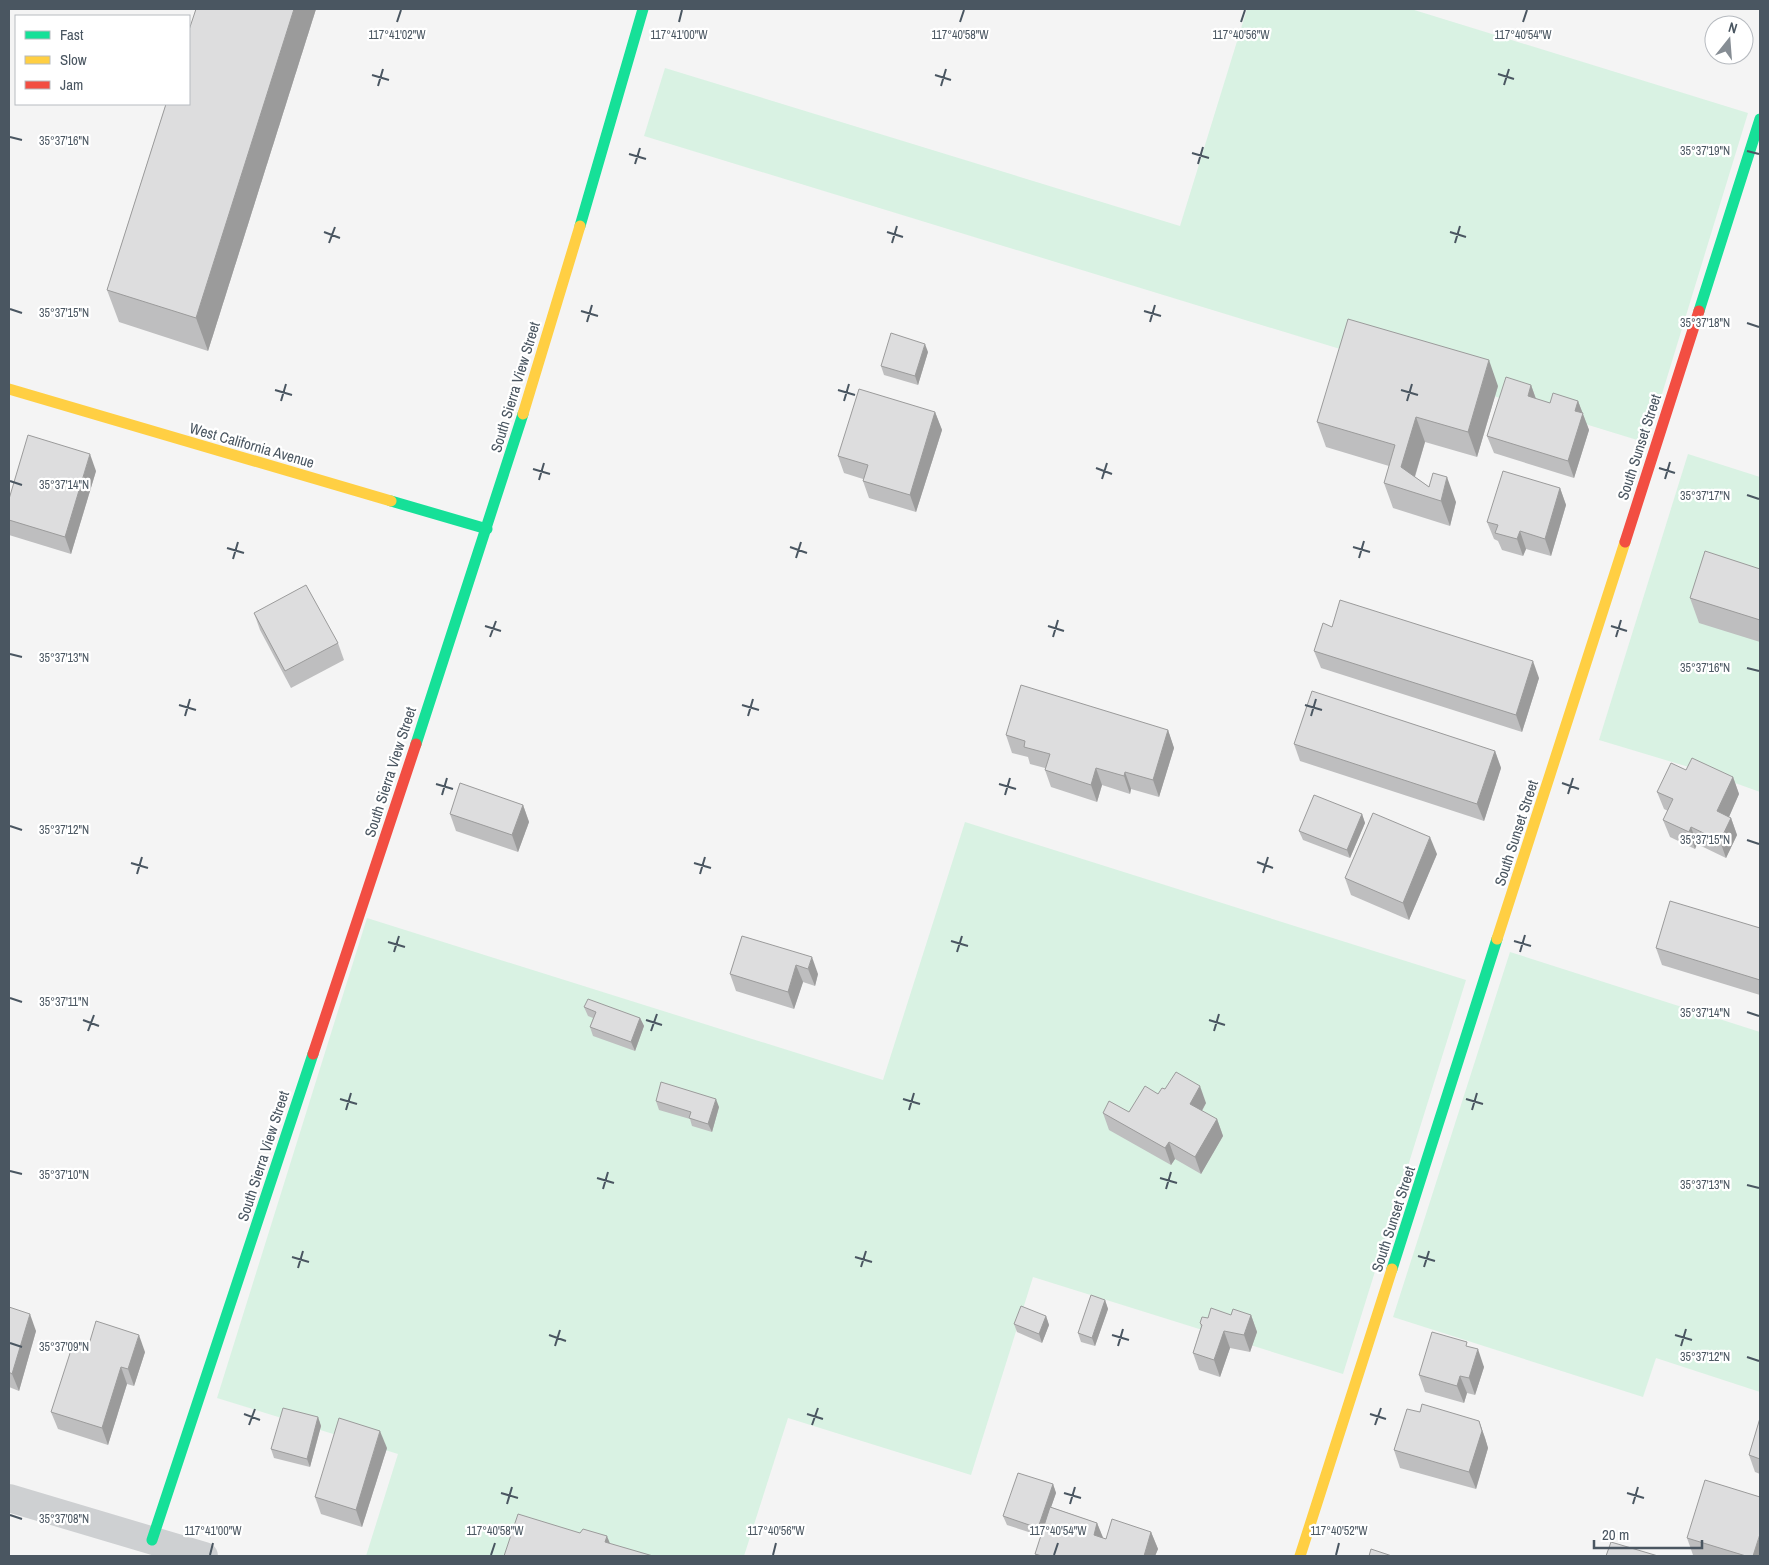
<svg xmlns="http://www.w3.org/2000/svg" width="1769" height="1565" viewBox="0 0 1769 1565" font-family="'Archivo Narrow',sans-serif">
<style>
.green{fill:#d9f2e3}
.lines{fill:none;stroke-linecap:round;stroke-linejoin:round}
.street{stroke:#ced0d2;stroke-width:28}
.fast{stroke:#16e098;stroke-width:11}
.slow{stroke:#ffcf43;stroke-width:11}
.jam{stroke:#f24e42;stroke-width:11}
.wall{fill:#bebebf}
.shaded-wall{fill:#9b9b9b}
.building{fill:#ddddde;stroke:#9b9b9b}
.ticks{fill:none;stroke:#4a5661;stroke-width:2}
.labels{text-anchor:middle;dominant-baseline:central;stroke-width:4.5;stroke-linejoin:round;paint-order:stroke}
.street-label{font-size:15px;fill:#4a5661;stroke:#fff}
.ticks-label{font-size:12px;text-anchor:middle;fill:#4a5661;stroke:#fff;stroke-width:4.5;stroke-linejoin:round;paint-order:stroke}
</style>
<rect width="100%" height="100%" fill="#f4f4f4"/>
<g class="green">
<polygon points="1247,9 1411,9 1748,113 1647,443 644,136 665,68 1180,226"/>
<polygon points="1688,454 1760,477 1760,792 1702,771 1599,740"/>
<polygon points="965,822 1466,980 1343,1374 1033,1277 971,1475 788,1418 744,1556 366,1556 398,1454 217,1398 367,918 883,1080"/>
<polygon points="1510,952 1760,1032 1760,1392 1656,1358 1643,1397 1393,1317"/>
</g>
<g class="lines">
<polyline class="street" points="9,1498 204,1556"/>
<g class="fast">
<polyline points="580,226 643,9"/>
<polyline points="1699,311 1760,119"/>
<polyline points="391,501 487,529"/>
<polyline points="416,744 523,414"/>
<polyline points="1392,1269 1497,939"/>
<polyline points="152,1540 313,1054"/>
</g>
<g class="slow">
<polyline points="9,389 391,501"/>
<polyline points="523,414 580,226"/>
<polyline points="1497,939 1625,542"/>
<polyline points="1300,1556 1392,1269"/>
</g>
<g class="jam">
<polyline points="1625,542 1699,311"/>
<polyline points="313,1054 416,744"/>
</g>
</g>
<g class="wall">
<polygon points="196,9 316,9 208,351 119,322 107,290"/>
<polygon points="928,352 918,385 884,375 881,366"/>
<polygon points="1531,385 1536,399 1550,403 1578,401 1589,430 1574,478 1494,453 1487,436"/>
<polygon points="1498,386 1477,457 1425,442 1415,477 1429,487 1456,502 1450,526 1393,508 1384,483 1389,466 1326,447 1317,422"/>
<polygon points="935,412 942,430 916,512 869,498 863,481 863,479 844,473 838,456"/>
<polygon points="96,471 71,554 9,535 9,499"/>
<polygon points="1560,488 1566,505 1551,556 1526,549 1523,556 1502,550 1498,541 1494,539 1487,522"/>
<polygon points="1760,569 1760,642 1699,623 1690,598"/>
<polygon points="254,613 338,643 344,660 291,688 260,630"/>
<polygon points="1314,651 1539,678 1522,732 1321,668"/>
<polygon points="1168,730 1174,748 1159,797 1131,789 1130,794 1102,785 1097,802 1051,787 1045,770 1045,768 1030,764 1028,757 1012,753 1006,735"/>
<polygon points="1294,744 1495,751 1501,768 1484,821 1300,761"/>
<polygon points="1686,770 1733,777 1739,794 1729,817 1731,818 1737,835 1726,858 1697,844 1695,849 1670,837 1663,820 1668,811 1664,809 1657,792"/>
<polygon points="523,805 529,822 518,852 456,831 450,814"/>
<polygon points="1362,814 1365,823 1350,858 1303,840 1299,831"/>
<polygon points="1437,854 1409,920 1351,895 1345,878"/>
<polygon points="1760,928 1760,995 1662,965 1656,948"/>
<polygon points="742,936 818,974 815,986 803,982 794,1009 736,991 730,974"/>
<polygon points="584,1007 640,1018 644,1026 635,1051 593,1036 590,1027 593,1018 588,1016"/>
<polygon points="1165,1089 1206,1103 1202,1111 1217,1119 1223,1136 1201,1174 1175,1159 1171,1165 1109,1130 1103,1113 1129,1112"/>
<polygon points="656,1101 719,1107 712,1132 692,1126 690,1119 659,1110"/>
<polygon points="1105,1300 1108,1309 1095,1346 1081,1342 1078,1333"/>
<polygon points="9,1307 36,1331 19,1391 9,1387"/>
<polygon points="1231,1315 1251,1315 1257,1332 1250,1352 1230,1348 1220,1377 1199,1370 1193,1353 1201,1327 1200,1323 1208,1318"/>
<polygon points="1046,1316 1049,1325 1042,1343 1017,1332 1014,1324"/>
<polygon points="1469,1347 1484,1367 1475,1395 1467,1393 1464,1403 1425,1392 1419,1375"/>
<polygon points="87,1351 145,1352 134,1386 127,1384 108,1445 58,1429 51,1412"/>
<polygon points="1420,1412 1479,1421 1485,1438 1488,1448 1476,1489 1400,1468 1394,1450"/>
<polygon points="318,1417 321,1426 310,1467 274,1458 271,1449"/>
<polygon points="1760,1418 1760,1474 1755,1472 1749,1455"/>
<polygon points="387,1448 362,1527 321,1514 315,1497"/>
<polygon points="1053,1484 1056,1493 1051,1507 1097,1523 1103,1538 1106,1539 1151,1532 1158,1549 1155,1556 1036,1556 1035,1554 1041,1536 1007,1525 1003,1516"/>
<polygon points="1687,1538 1760,1556 1697,1556 1693,1555"/>
</g>
<g class="shaded-wall">
<polygon points="294,9 316,9 208,351 196,318"/>
<polygon points="925,344 928,352 918,385 915,376"/>
<polygon points="1489,360 1498,386 1477,457 1468,432"/>
<polygon points="1531,385 1537,402 1528,396"/>
<polygon points="1578,401 1589,430 1574,478 1568,461 1575,411"/>
<polygon points="935,412 942,430 916,512 910,495"/>
<polygon points="1416,417 1425,442 1410,492 1401,467"/>
<polygon points="90,454 96,471 71,554 65,537"/>
<polygon points="1447,477 1456,502 1450,526 1441,501"/>
<polygon points="1560,488 1566,505 1551,556 1545,539"/>
<polygon points="1520,531 1526,549 1523,556 1517,539"/>
<polygon points="1533,661 1539,678 1522,732 1516,715"/>
<polygon points="1168,730 1174,748 1159,797 1153,780"/>
<polygon points="1495,751 1501,768 1484,821 1477,804"/>
<polygon points="1096,768 1102,785 1097,802 1091,785"/>
<polygon points="1125,772 1131,789 1130,794 1124,776"/>
<polygon points="1733,777 1739,794 1724,828 1717,811"/>
<polygon points="523,805 529,822 518,852 512,835"/>
<polygon points="1362,814 1365,823 1350,858 1347,850"/>
<polygon points="1731,818 1737,835 1726,858 1720,841"/>
<polygon points="1691,827 1697,844 1695,849 1689,832"/>
<polygon points="1430,837 1437,854 1409,920 1403,903"/>
<polygon points="812,957 818,974 815,986 808,969"/>
<polygon points="796,965 803,982 794,1009 788,992"/>
<polygon points="640,1018 644,1026 635,1051 631,1042"/>
<polygon points="1200,1086 1206,1103 1196,1121 1190,1104"/>
<polygon points="716,1099 719,1107 712,1132 708,1124"/>
<polygon points="1217,1119 1223,1136 1201,1174 1195,1157"/>
<polygon points="1169,1142 1175,1159 1171,1165 1165,1148"/>
<polygon points="1105,1300 1108,1309 1095,1346 1092,1338"/>
<polygon points="30,1314 36,1331 19,1391 12,1374"/>
<polygon points="1251,1315 1257,1332 1250,1352 1244,1335"/>
<polygon points="1046,1316 1049,1325 1042,1343 1039,1334"/>
<polygon points="1224,1331 1230,1348 1220,1377 1214,1360"/>
<polygon points="139,1335 145,1352 134,1386 128,1369"/>
<polygon points="1478,1349 1484,1367 1475,1395 1469,1378"/>
<polygon points="121,1367 127,1384 108,1445 102,1428"/>
<polygon points="1460,1376 1467,1393 1464,1403 1457,1386"/>
<polygon points="318,1417 321,1426 310,1467 307,1459"/>
<polygon points="1479,1421 1485,1438 1488,1448 1476,1489 1469,1472"/>
<polygon points="380,1431 387,1448 362,1527 356,1510"/>
<polygon points="1053,1484 1056,1493 1041,1536 1038,1528"/>
<polygon points="1097,1523 1104,1540 1094,1535"/>
<polygon points="1151,1532 1158,1549 1155,1556 1144,1556"/>
<polygon points="1760,1534 1760,1556 1753,1556"/>
<polygon points="607,1536 615,1556 605,1542"/>
</g>
<g class="building">
<polygon points="196,9 294,9 196,318 107,290 166,104 189,104 189,30"/>
<polygon points="1348,319 1489,360 1468,432 1416,417 1401,467 1429,487 1433,473 1447,477 1441,501 1384,483 1395,445 1317,422"/>
<polygon points="891,333 925,344 915,376 881,366"/>
<polygon points="1506,377 1531,385 1528,396 1550,403 1553,393 1578,401 1575,411 1583,413 1568,461 1487,436"/>
<polygon points="859,389 935,412 910,495 863,481 868,465 838,456"/>
<polygon points="28,435 90,454 65,537 9,520 9,499"/>
<polygon points="1503,471 1560,488 1545,539 1520,531 1517,539 1495,533 1498,525 1487,522"/>
<polygon points="1705,551 1760,569 1760,620 1690,598"/>
<polygon points="306,585 338,643 285,671 254,613"/>
<polygon points="1340,600 1533,661 1516,715 1314,651 1323,623 1332,627"/>
<polygon points="1021,685 1168,730 1153,780 1125,772 1124,776 1096,768 1091,785 1045,770 1050,754 1024,747 1025,741 1006,735"/>
<polygon points="1312,691 1495,751 1477,804 1294,744"/>
<polygon points="1692,758 1733,777 1717,811 1731,818 1720,841 1691,827 1689,832 1663,820 1673,799 1657,792 1671,763 1686,770"/>
<polygon points="460,783 523,805 512,835 450,814"/>
<polygon points="1314,795 1362,814 1347,850 1299,831"/>
<polygon points="1373,813 1430,837 1403,903 1345,878"/>
<polygon points="1670,901 1760,928 1760,980 1656,948"/>
<polygon points="742,936 812,957 808,969 796,965 788,992 730,974"/>
<polygon points="588,999 640,1018 631,1042 590,1027 596,1012 584,1007"/>
<polygon points="1176,1072 1200,1086 1190,1104 1217,1119 1195,1157 1169,1142 1165,1148 1103,1113 1109,1101 1129,1112 1145,1086 1158,1094 1162,1088 1165,1089"/>
<polygon points="661,1082 716,1099 708,1124 689,1118 691,1112 656,1101"/>
<polygon points="1091,1295 1105,1300 1092,1338 1078,1333"/>
<polygon points="1021,1306 1046,1316 1039,1334 1014,1324"/>
<polygon points="9,1307 30,1314 12,1374 9,1372"/>
<polygon points="1211,1308 1231,1315 1233,1309 1251,1315 1244,1335 1224,1331 1214,1360 1193,1353 1202,1325 1200,1323 1202,1317 1208,1318"/>
<polygon points="96,1321 139,1335 128,1369 121,1367 102,1428 51,1412 72,1347 87,1351"/>
<polygon points="1432,1332 1467,1342 1466,1346 1478,1349 1469,1378 1460,1376 1457,1386 1419,1375"/>
<polygon points="1422,1404 1479,1421 1482,1431 1469,1472 1394,1450 1407,1409 1420,1412"/>
<polygon points="283,1408 318,1417 307,1459 271,1449"/>
<polygon points="339,1418 380,1431 356,1510 315,1497"/>
<polygon points="1760,1418 1760,1459 1749,1455"/>
<polygon points="1018,1473 1053,1484 1038,1528 1003,1516"/>
<polygon points="1705,1480 1760,1497 1760,1534 1753,1556 1746,1556 1687,1538"/>
<polygon points="1050,1507 1097,1523 1094,1535 1106,1539 1112,1519 1151,1532 1144,1556 1042,1556 1035,1554"/>
<polygon points="518,1514 580,1533 583,1529 607,1536 605,1542 653,1556 504,1556"/>
<polygon points="1611,1542 1658,1556 1606,1556"/>
<polygon points="1371,1549 1392,1556 1369,1556"/>
</g>
<path class="ticks" d="M397,22l4,-12M679,22l3,-12M960,22l4,-12M1241,22l4,-12M1523,22l4,-12M1498,74l16,5M372,75l17,5M935,75l16,5M1504,85l5,-16M378,86l5,-17M941,86l5,-17M10,137l12,3M1747,151l12,3M1192,153l17,5M629,154l17,5M635,164l5,-16M1198,164l5,-17M324,232l16,6M887,232l16,5M1450,232l16,5M329,243l6,-16M892,243l5,-17M1455,243l5,-17M10,309l12,4M581,311l17,5M1144,311l17,5M587,322l5,-17M1150,322l5,-17M1747,323l12,4M275,390l17,5M838,390l17,5M1401,390l17,5M281,401l5,-17M844,401l5,-17M1407,401l5,-17M1096,468l16,6M1659,468l16,5M533,469l17,5M1102,479l5,-16M1665,479l5,-17M539,480l5,-17M10,481l12,4M1747,495l12,4M790,547l17,6M1353,547l17,5M227,548l17,5M796,558l5,-16M1359,558l5,-17M233,559l5,-17M485,626l16,5M1048,626l16,5M1611,626l16,5M490,637l6,-16M1053,637l5,-17M1616,637l5,-17M10,654l12,3M1747,668l12,3M179,705l17,5M742,705l17,5M1305,705l17,5M185,716l5,-17M748,716l5,-17M1311,716l5,-17M1562,783l17,6M436,784l17,5M999,784l17,5M1568,794l5,-16M442,795l5,-17M1005,795l5,-17M10,826l12,4M1747,840l12,4M1257,862l16,6M131,863l17,5M694,863l17,5M1263,873l5,-16M137,874l5,-17M700,874l5,-17M951,941l17,5M1514,941l17,5M388,942l17,5M394,952l5,-16M957,952l5,-16M1520,952l5,-17M10,998l12,4M1747,1012l12,4M83,1020l16,6M646,1020l16,5M1209,1020l16,5M88,1031l6,-16M651,1031l6,-17M1214,1031l5,-17M340,1099l17,5M903,1099l17,5M1466,1099l17,5M346,1110l5,-17M909,1110l5,-17M1472,1110l5,-17M10,1171l12,3M597,1178l17,5M1160,1178l17,5M1747,1185l12,3M603,1189l5,-17M1166,1189l5,-17M1418,1256l17,5M292,1257l17,5M855,1257l17,5M861,1267l5,-16M1424,1267l5,-16M298,1268l5,-17M549,1335l17,6M1112,1335l17,5M1675,1335l17,5M10,1343l12,4M555,1346l5,-16M1118,1346l5,-17M1681,1346l5,-17M1747,1357l12,4M244,1414l16,6M807,1414l16,5M1370,1414l16,5M249,1425l6,-16M812,1425l6,-17M1375,1425l6,-17M501,1493l17,5M1064,1493l17,5M1627,1493l17,5M507,1504l5,-17M1070,1504l5,-17M1633,1504l5,-17M10,1515l12,4M210,1555l3,-12M491,1555l4,-12M773,1555l3,-12M1054,1555l4,-12M1336,1555l3,-12"/>
<g class="labels">
<g class="street-label">
<text transform="translate(515 387) rotate(-73)">South Sierra View Street</text>
<text transform="translate(252 445) rotate(16)">West California Avenue</text>
<text transform="translate(1639 447) rotate(-72)">South Sunset Street</text>
<text transform="translate(390 772) rotate(-72)">South Sierra View Street</text>
<text transform="translate(1516 833) rotate(-72)">South Sunset Street</text>
<text transform="translate(263 1156) rotate(-72)">South Sierra View Street</text>
<text transform="translate(1393 1219) rotate(-72)">South Sunset Street</text>
</g>
</g>
<g class="ticks-label">
<text x="397" y="39">117°41'02"W</text>
<text x="679" y="39">117°41'00"W</text>
<text x="960" y="39">117°40'58"W</text>
<text x="1241" y="39">117°40'56"W</text>
<text x="1523" y="39">117°40'54"W</text>
<text x="64" y="145">35°37'16"N</text>
<text x="1705" y="155">35°37'19"N</text>
<text x="64" y="317">35°37'15"N</text>
<text x="1705" y="327">35°37'18"N</text>
<text x="64" y="489">35°37'14"N</text>
<text x="1705" y="500">35°37'17"N</text>
<text x="64" y="662">35°37'13"N</text>
<text x="1705" y="672">35°37'16"N</text>
<text x="64" y="834">35°37'12"N</text>
<text x="1705" y="844">35°37'15"N</text>
<text x="64" y="1006">35°37'11"N</text>
<text x="1705" y="1017">35°37'14"N</text>
<text x="64" y="1179">35°37'10"N</text>
<text x="1705" y="1189">35°37'13"N</text>
<text x="64" y="1351">35°37'09"N</text>
<text x="1705" y="1361">35°37'12"N</text>
<text x="64" y="1523">35°37'08"N</text>
<text x="213" y="1535">117°41'00"W</text>
<text x="495" y="1535">117°40'58"W</text>
<text x="776" y="1535">117°40'56"W</text>
<text x="1058" y="1535">117°40'54"W</text>
<text x="1339" y="1535">117°40'52"W</text>
</g>
<rect width="1769" height="1565" fill="none" stroke="#4a5661" stroke-width="20"/>
<rect x="15" y="15" width="175" height="90" fill="#ffffff" stroke="#b7bbc0"/>
<rect x="25" y="31" width="25" height="8" fill="#16e098" stroke="#b7bbc0"/>
<text x="60" y="40" font-size="15" fill="#4a5661">Fast</text>
<rect x="25" y="56" width="25" height="8" fill="#ffcf43" stroke="#b7bbc0"/>
<text x="60" y="65" font-size="15" fill="#4a5661">Slow</text>
<rect x="25" y="81" width="25" height="8" fill="#f24e42" stroke="#b7bbc0"/>
<text x="60" y="90" font-size="15" fill="#4a5661">Jam</text>
<g transform="translate(1729 40) rotate(17)"><circle r="24" fill="#ffffff" stroke="#b7bbc0"/>
<path d="M0-4L9 19L0 12L-9 19Z" fill="#868d94"/>
<text y="-8" font-size="14" font-weight="bold" text-anchor="middle" fill="#4a5661">N</text>
</g>
<path d="M1594 1540v8h108v-8" fill="none" stroke="#4a5661" stroke-width="2.5"/>
<text x="1602" y="1540" font-size="15" fill="#4a5661" stroke="#ffffff" stroke-width="4" paint-order="stroke">20 m</text>
</svg>
